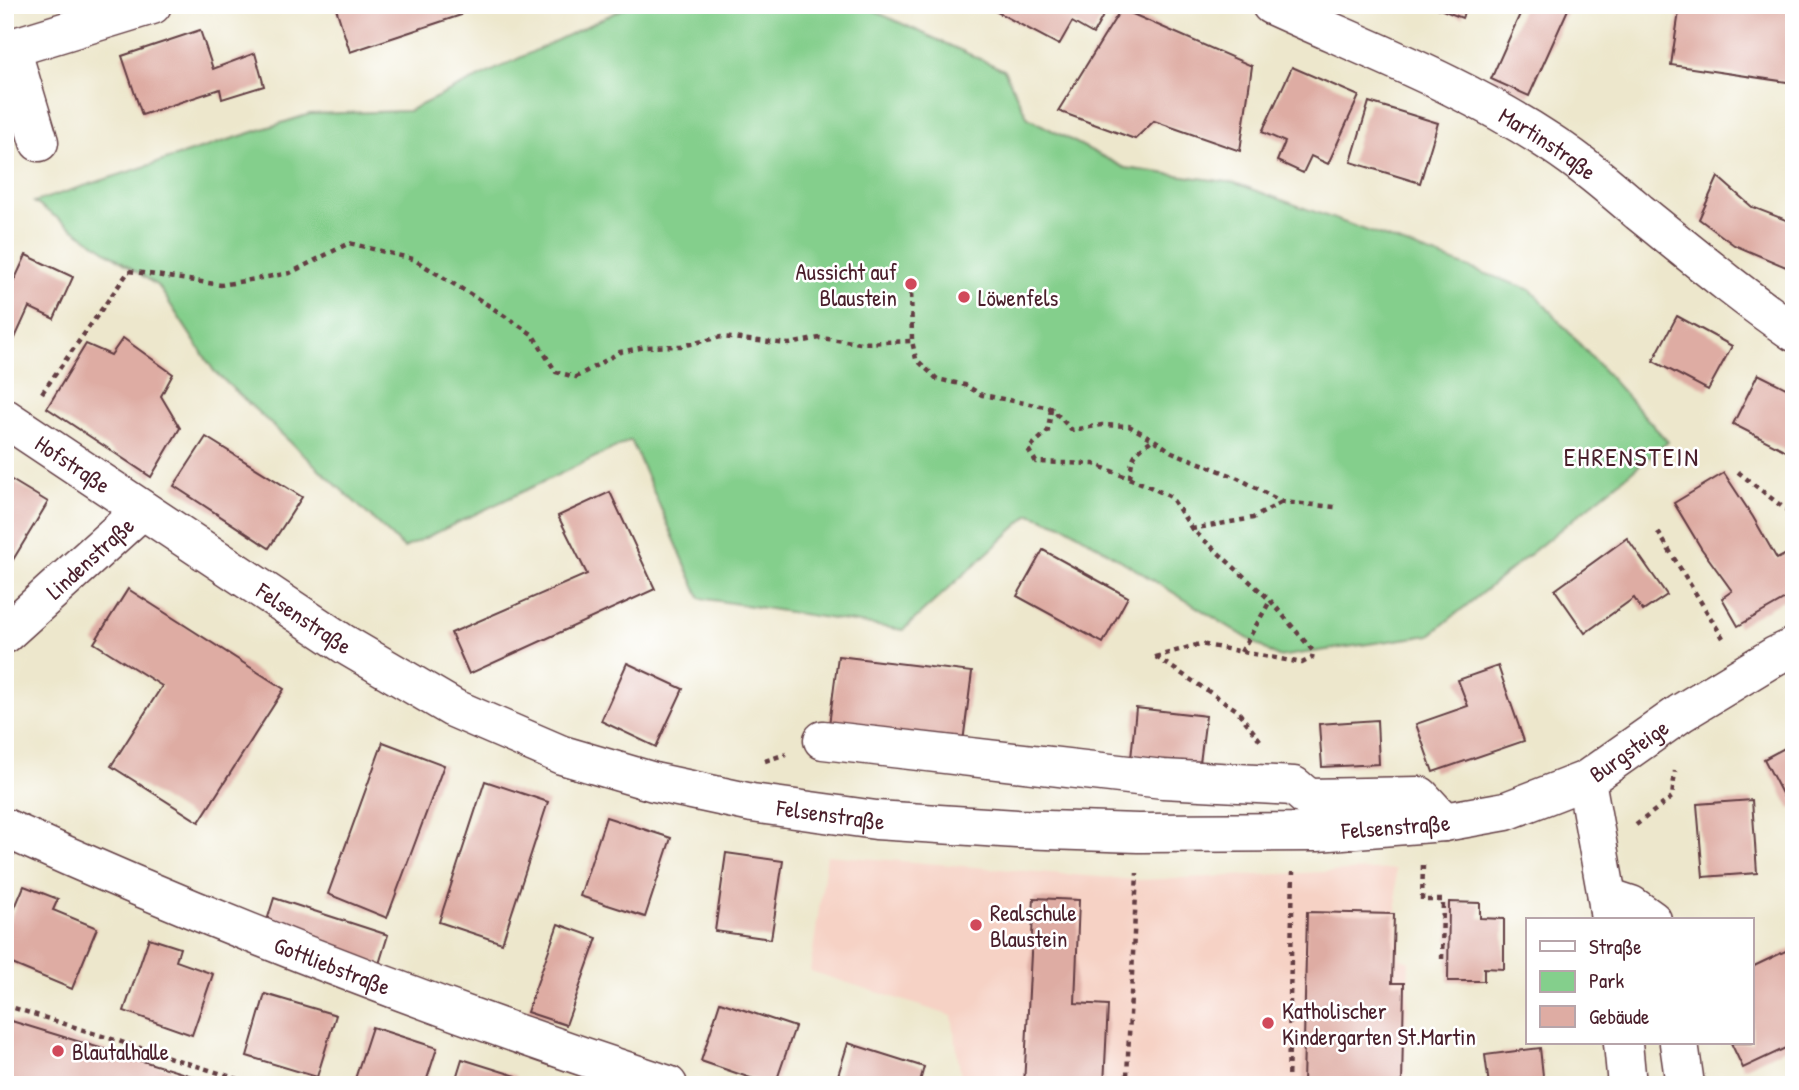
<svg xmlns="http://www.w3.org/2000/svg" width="1799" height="1090" viewBox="0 0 1799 1090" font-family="'Patrick Hand',sans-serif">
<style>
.built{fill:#f6d2c5}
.green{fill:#84cf8c;stroke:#67775c;stroke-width:2}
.building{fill:#deaca3}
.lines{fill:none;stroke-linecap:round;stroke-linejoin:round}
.minor-casing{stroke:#623d43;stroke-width:41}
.path{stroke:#623d43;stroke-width:4.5;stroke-dasharray:5 5;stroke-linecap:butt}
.minor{stroke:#fff;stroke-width:38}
.poi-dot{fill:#d1495b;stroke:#fff;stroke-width:2.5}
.labels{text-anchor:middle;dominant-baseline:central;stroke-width:5;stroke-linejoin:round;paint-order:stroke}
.street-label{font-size:23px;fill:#4a1f2b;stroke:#fff}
.poi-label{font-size:23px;fill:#4a1f2b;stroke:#fff;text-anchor:start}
.quarter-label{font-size:26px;letter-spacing:2px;fill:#4a1f2b;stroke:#fff}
</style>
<rect width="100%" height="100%" fill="#fff"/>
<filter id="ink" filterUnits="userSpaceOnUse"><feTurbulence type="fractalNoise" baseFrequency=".0143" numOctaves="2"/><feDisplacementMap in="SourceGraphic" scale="14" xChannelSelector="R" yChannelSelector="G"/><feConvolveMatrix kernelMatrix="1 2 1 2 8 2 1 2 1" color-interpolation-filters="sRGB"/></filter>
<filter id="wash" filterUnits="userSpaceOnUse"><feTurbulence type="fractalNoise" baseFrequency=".00686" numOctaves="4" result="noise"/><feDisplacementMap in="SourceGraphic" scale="28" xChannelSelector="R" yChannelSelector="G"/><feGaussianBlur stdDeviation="1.57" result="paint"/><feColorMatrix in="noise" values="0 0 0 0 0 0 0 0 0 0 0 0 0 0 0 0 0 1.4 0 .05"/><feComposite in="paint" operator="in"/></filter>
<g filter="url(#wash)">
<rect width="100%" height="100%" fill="#ede7cc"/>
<polygon class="built" points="827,855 1137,880 1395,869 1400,959 1409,961 1405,1085 962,1085 952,1016 810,971"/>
<polygon class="green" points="631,5 861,5 1004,70 1028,118 1125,168 1235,183 1531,290 1668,442 1430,635 1278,657 1065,526 1030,514 903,630 700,598 631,440 404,548 214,371 159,287 34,202 310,114 408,111"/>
<g id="blocks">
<g class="building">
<polygon points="335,5 458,5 461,15 350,52"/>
<polygon points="984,5 1109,5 1093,34 1072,22 1059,45"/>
<polygon points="1430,5 1467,5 1462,18"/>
<polygon points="1524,5 1570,5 1529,96 1491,79"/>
<polygon points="1680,5 1794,5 1794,83 1671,65"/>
<polygon points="1121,9 1252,66 1240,151 1154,121 1135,139 1058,111"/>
<polygon points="200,30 213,69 255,53 264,86 222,99 220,89 142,115 122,56"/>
<polygon points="1292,67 1359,96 1328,164 1311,156 1303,173 1277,161 1285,142 1262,132"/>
<polygon points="1369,102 1438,123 1420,183 1351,162"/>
<polygon points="1718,177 1752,207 1794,223 1794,251 1786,267 1734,245 1699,219"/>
<polygon points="26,255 73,277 54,319 29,307 11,347 5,344 5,277 14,281"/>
<polygon points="1677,316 1732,346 1708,390 1653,361"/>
<polygon points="123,338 173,374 161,396 180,428 151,477 47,408 86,344 111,355"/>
<polygon points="1758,374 1794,392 1794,455 1733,424"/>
<polygon points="206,437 302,497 269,548 174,486"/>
<polygon points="1724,473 1753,517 1777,559 1794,550 1794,594 1738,626 1722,598 1732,591 1701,548 1674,503"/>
<polygon points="5,476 48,502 5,573"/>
<polygon points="610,492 655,589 469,674 451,633 587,574 558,516"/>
<polygon points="1627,538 1667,595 1643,611 1634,598 1585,633 1555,590"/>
<polygon points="1043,550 1128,597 1103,643 1017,596"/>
<polygon points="128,589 284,689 199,822 111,766 162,686 94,643"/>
<polygon points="838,656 972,672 963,742 829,725"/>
<polygon points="627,663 683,689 656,747 601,721"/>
<polygon points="1498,666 1524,741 1433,772 1416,724 1468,706 1458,680"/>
<polygon points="1136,708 1206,716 1198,779 1130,769"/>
<polygon points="1377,720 1379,764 1322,767 1319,724"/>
<polygon points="383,742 444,765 387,918 328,894"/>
<polygon points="1794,743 1794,807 1790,809 1764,759"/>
<polygon points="485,781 548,802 502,943 439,922"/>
<polygon points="1752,800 1757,873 1703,877 1697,804"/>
<polygon points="606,817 671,838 645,917 580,896"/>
<polygon points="726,853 783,861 771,939 715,931"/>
<polygon points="24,886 58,899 53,910 97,928 72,989 5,961 5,931"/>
<polygon points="274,898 388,935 379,964 265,927"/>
<polygon points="1034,898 1079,900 1075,1003 1108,1005 1104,1085 1024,1085"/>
<polygon points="1449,902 1480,903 1480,918 1504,919 1504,969 1484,968 1484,981 1448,981"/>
<polygon points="1307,912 1394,914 1392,983 1404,983 1402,1085 1303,1085"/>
<polygon points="558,924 597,938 566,1025 527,1012"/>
<polygon points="149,938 180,948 176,961 213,974 192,1035 124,1011"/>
<polygon points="1794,947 1794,1044 1743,1068 1731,1043 1752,1043 1752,967"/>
<polygon points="265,994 336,1015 317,1077 247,1056"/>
<polygon points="720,1002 795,1027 775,1085 771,1085 701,1061"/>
<polygon points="5,1019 218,1084 218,1085 5,1085"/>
<polygon points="372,1027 437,1048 425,1085 353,1085"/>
<polygon points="848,1043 924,1067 919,1085 835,1085"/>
<polygon points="1540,1048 1544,1085 1489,1085 1485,1055"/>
<polygon points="462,1059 516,1076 513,1085 454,1085"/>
</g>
</g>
</g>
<g filter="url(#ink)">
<use href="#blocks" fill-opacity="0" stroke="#623d43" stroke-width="2"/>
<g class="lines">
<defs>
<g id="minor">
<path id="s1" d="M1271,5c94,43 193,80 280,138 31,20 60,45 88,69 51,41 101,83 155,120"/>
<polyline points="11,48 39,142"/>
<polyline points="5,50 152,5"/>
<path id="s2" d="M5,418l339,226 109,64 109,47 92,27 98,21 124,17 141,9 121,4 179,-1 127,-10 62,-11 80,-31"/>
<path id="s3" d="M5,634l137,-124"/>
<polyline points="823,740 1163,779 1294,786 1308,798 1420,796 1444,822"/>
<path id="s4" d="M5,828c216,98 438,183 663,257"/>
<polyline points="1607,897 1631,905 1652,920"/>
<path id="s5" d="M1610,920l-3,-23 -21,-117 95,-67 94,-57 19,-9"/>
<polyline points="1623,1043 1627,1085"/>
<polyline points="1679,1043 1685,1085"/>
</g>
</defs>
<use href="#minor" class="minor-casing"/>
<g class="path">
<polyline points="911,284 912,341 916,359 937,379 965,385 982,395 1051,408 1072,430 1102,425 1129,426 1153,439 1172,452 1238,478 1282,502 1335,507"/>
<polyline points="42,393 129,271 221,285 290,273 349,243 413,259 488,305 532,334 556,372 576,377 620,352 645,347 681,346 721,337 789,344 820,338 861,343 912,341"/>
<polyline points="1051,409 1048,431 1028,449 1036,462 1094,464 1146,485 1171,497 1192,529"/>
<polyline points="1738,472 1794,516"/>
<path d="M1130,478c2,-25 4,-24 23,-39"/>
<polyline points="1658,532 1723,638"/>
<polyline points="1241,652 1270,601"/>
<polyline points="1155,657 1200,644 1302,663 1312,658 1313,651 1270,600 1192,529 1253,518 1282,502"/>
<polyline points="1156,657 1237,710 1262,743"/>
<polyline points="765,761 786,754"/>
<polyline points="1636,825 1672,797 1675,771"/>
<polyline points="1423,865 1422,900 1443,900 1442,962"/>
<polyline points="5,1005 244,1081 243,1085"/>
<polyline points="1124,1085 1127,1076 1137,873"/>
<polyline points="1288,1085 1293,872"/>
</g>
<use href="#minor" class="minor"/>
</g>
</g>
<g class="poi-dot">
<circle cx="911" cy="284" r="7"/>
<circle cx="964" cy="297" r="7"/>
<circle cx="976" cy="925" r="7"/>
<circle cx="1268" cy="1023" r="7"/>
<circle cx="58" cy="1051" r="7"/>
</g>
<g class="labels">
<g class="street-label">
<text stroke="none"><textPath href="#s1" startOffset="310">Martinstraße</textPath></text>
<text stroke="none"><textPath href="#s2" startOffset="82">Hofstraße</textPath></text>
<text stroke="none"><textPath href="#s3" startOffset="114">Lindenstraße</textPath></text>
<text stroke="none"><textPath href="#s2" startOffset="360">Felsenstraße</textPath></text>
<text stroke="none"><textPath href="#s5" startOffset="194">Burgsteige</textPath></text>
<text stroke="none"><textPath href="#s2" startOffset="928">Felsenstraße</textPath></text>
<text stroke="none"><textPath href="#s2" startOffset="1494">Felsenstraße</textPath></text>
<text stroke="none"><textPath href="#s4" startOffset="355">Gottliebstraße</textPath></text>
</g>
<g class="poi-label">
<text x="897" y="271" text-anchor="end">Aussicht auf<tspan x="897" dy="26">Blaustein</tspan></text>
<text x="978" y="297">Löwenfels</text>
<text x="990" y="912">Realschule<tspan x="990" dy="26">Blaustein</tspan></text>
<text x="1282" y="1010">Katholischer<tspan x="1282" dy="26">Kindergarten St.Martin</tspan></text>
<text x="72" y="1051">Blautalhalle</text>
</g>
<g class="quarter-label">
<text x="1632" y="456">EHRENSTEIN</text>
</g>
</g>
<rect width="1799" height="1090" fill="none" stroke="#fff" stroke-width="28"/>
<rect x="1526" y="918" width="228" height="126" fill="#ffffff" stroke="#b7a5aa" stroke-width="2"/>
<rect x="1540" y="941" width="35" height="10" fill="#ffffff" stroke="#b7a5aa" stroke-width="2"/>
<text x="1589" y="954" font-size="21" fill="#4a1f2b">Straße</text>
<rect x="1540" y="971" width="35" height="21" fill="#84cf8c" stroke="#b7a5aa" stroke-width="2"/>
<text x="1589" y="988" font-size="21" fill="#4a1f2b">Park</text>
<rect x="1540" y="1006" width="35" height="21" fill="#deaca3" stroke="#b7a5aa" stroke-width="2"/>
<text x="1589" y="1024" font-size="21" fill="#4a1f2b">Gebäude</text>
</svg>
